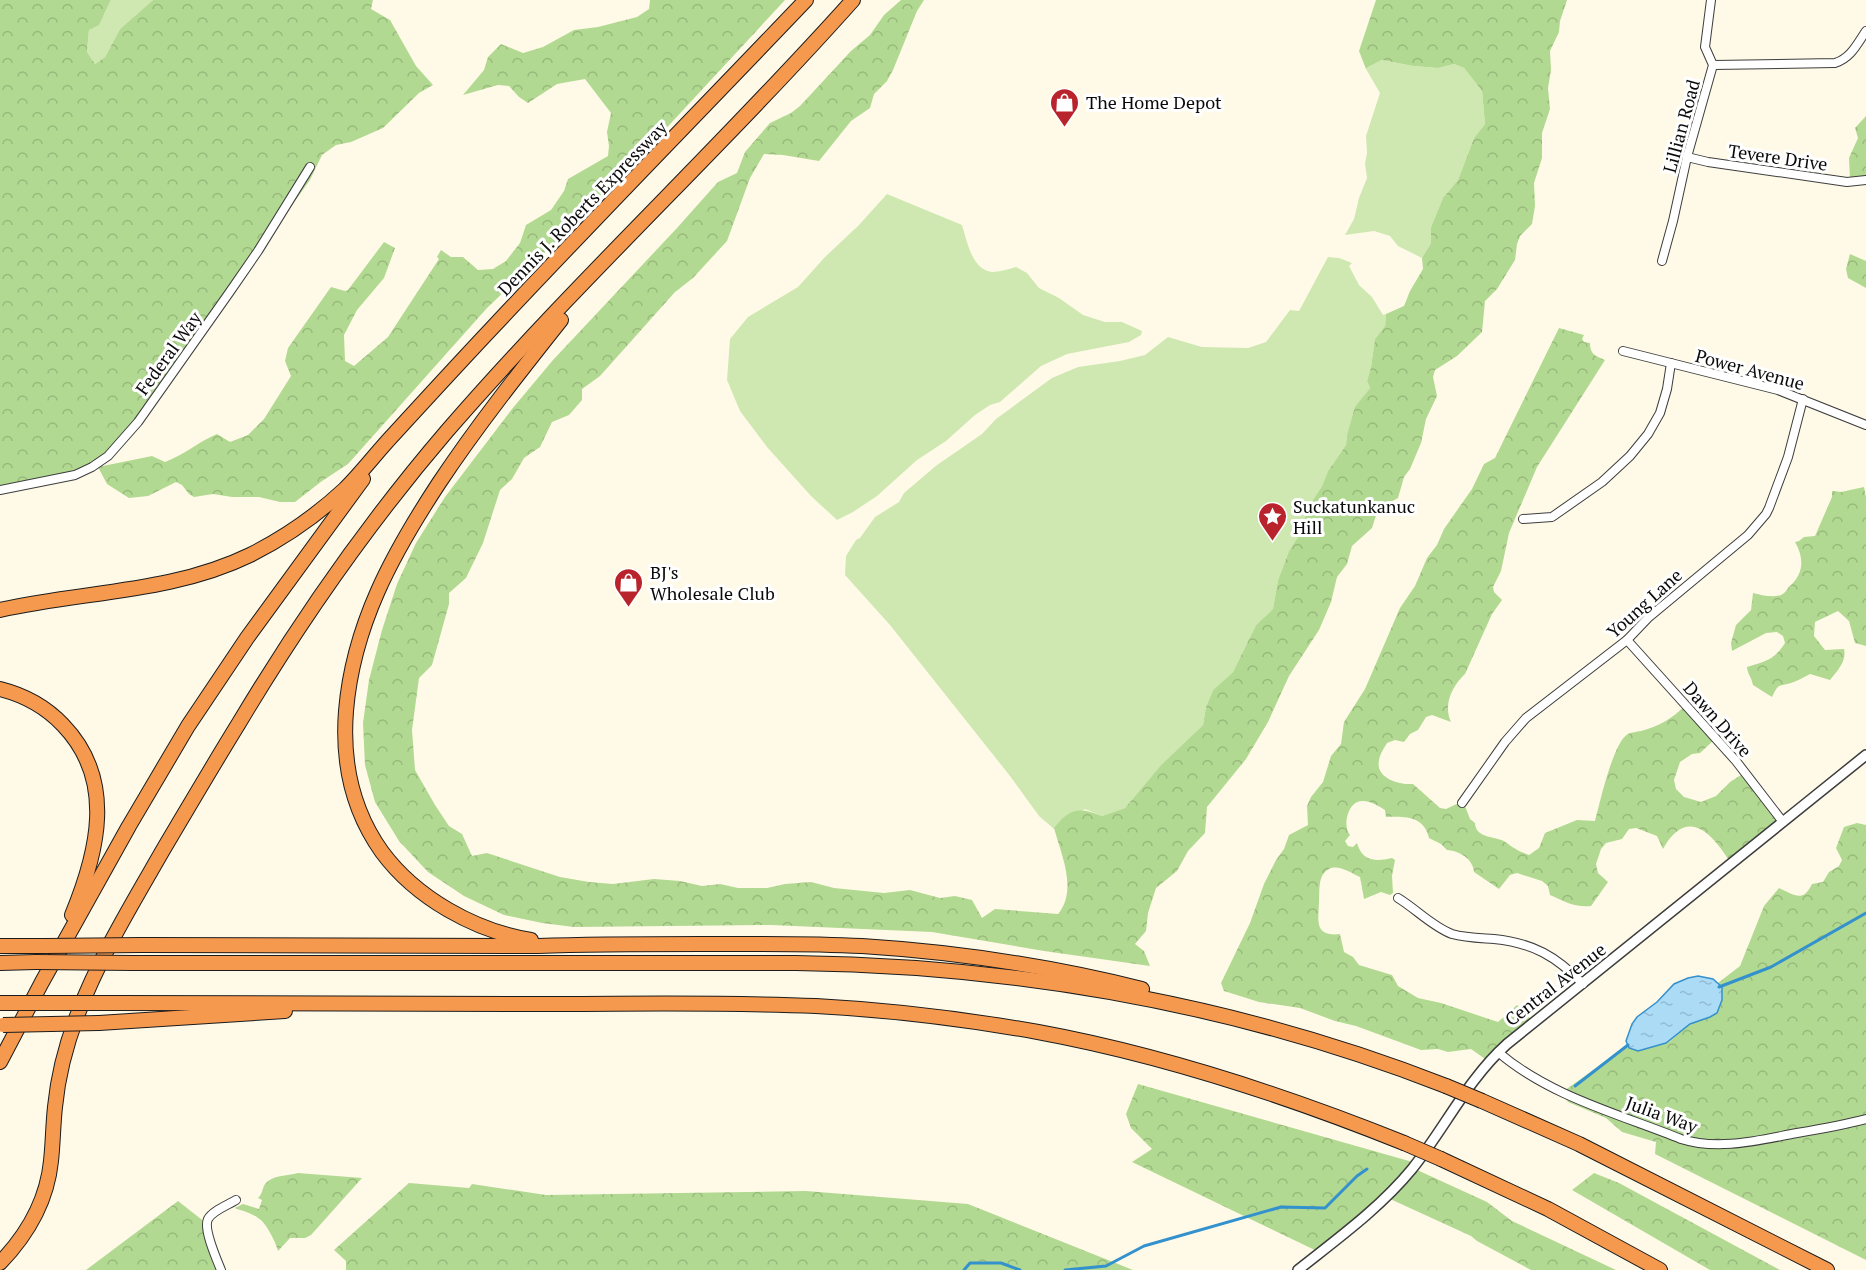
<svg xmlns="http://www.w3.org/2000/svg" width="1866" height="1270" viewBox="0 0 1866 1270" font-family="'PT Serif',serif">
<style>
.grass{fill:#cfe8b2}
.forest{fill:url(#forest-crowns)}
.water{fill:url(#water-ripples);stroke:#3391cd;stroke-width:1.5}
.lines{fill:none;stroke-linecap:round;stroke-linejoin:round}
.stream{stroke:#3391cd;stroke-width:3}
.minor-casing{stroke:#3d3d3d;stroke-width:10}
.tertiary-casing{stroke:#3d3d3d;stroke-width:12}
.motorway-casing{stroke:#1b1b1b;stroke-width:16}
.minor{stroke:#fff;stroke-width:8}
.tertiary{stroke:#fff;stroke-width:9}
.motorway{stroke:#f5994f;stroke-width:14}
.motorway-bridge-casing{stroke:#1b1b1b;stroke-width:16;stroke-linecap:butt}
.motorway-bridge{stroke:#f5994f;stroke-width:14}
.labels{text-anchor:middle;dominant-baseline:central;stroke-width:6;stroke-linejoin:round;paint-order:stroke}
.poi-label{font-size:18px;fill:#0a0a0a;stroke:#fff;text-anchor:start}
.street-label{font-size:18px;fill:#0a0a0a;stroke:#fff}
</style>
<defs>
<pattern id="forest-crowns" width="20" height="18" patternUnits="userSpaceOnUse" patternTransform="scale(1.5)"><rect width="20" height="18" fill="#b2d991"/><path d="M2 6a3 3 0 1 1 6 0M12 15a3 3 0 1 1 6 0" fill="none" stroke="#98b97c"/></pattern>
<pattern id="water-ripples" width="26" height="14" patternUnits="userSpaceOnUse" patternTransform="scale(1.5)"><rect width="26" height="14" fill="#acdbf6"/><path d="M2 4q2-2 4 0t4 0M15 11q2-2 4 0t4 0" fill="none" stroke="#93bbd2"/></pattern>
</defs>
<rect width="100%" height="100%" fill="#fffae7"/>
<g class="grass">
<polygon points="111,0 153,0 120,29 105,57 95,64 87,52 89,30 104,15"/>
<polygon points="1382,60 1413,66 1438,68 1454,64 1464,68 1482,91 1485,124 1474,138 1458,180 1443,198 1431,227 1431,243 1422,258 1398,246 1390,236 1374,231 1345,235 1354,219 1359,198 1367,178 1365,164 1367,153 1366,136 1380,93 1366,69 1368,67"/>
<path d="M887,194l75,31c5,16 10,45 30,47 7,0 17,-3 24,-5l11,6 12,15 20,10 24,17 22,7h17l20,9 -1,4 -12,7 -62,12 -26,12 -41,36 -10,3 -15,10 -29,26 -29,19 -40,36 -24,16 -16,8 -26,-24 -44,-49 -27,-36 -13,-31 3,-41 18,-22 50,-30 27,-30 34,-32z"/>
<polygon points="1328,257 1339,258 1352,263 1349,266 1359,285 1372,297 1383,315 1386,314 1385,326 1375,339 1371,367 1367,381 1370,388 1364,396 1347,435 1346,445 1328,471 1322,486 1309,506 1299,535 1289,551 1278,580 1273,609 1256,625 1233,672 1213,690 1206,707 1203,725 1161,765 1125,808 1102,816 1085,809 1054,829 1039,816 1010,776 890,625 845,575 846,556 856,540 860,538 875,517 899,502 904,493 937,465 982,434 996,419 1052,378 1078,367 1120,361 1145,355 1168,337 1202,347 1248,348 1266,342 1290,310 1299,311"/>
</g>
<g class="forest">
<polygon points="0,0 111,0 99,25 89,30 87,52 95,64 105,57 120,29 153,0 373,0 371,9 390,20 416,66 433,85 419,93 383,128 351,142 336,145 322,155 310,180 143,413 97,465 67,477 0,489"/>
<path d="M650,0h135l-189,204 -109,104 -139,156 -26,17 -27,21h-15l-21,-5h-27l-19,-3 -19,3 -5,-3 -7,-9 -6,-3 -28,14 -19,2 -22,-14 -9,-17 54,-11 13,6c19,-7 33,-20 52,-28l13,8 18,-7 16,-16 27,-43 -6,-15 3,-13 43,-61 14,4 3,-1 36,-48 11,6 -11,30 -27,32 -13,25 1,26 9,5 34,-29 51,-78 -2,-2 4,-7 10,7h12l15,13 15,-1 13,-8 14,-18 6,-18 25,-15 13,-19 4,-12 40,-23 1,-10 -2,-14 4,-19 -26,-34 -28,5 -29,19 -9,-6 -10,-11 -11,-1 -35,10 21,-25 4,-13 13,-13 22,9 20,-6 31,-17 24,-3 39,-10 12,-8z"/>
<path d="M901,0h23l-7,11 -24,59 -6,11 -13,13 -4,14 -19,13 -32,40 -36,-6 -19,-1 -14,24 -23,63 -34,37 -18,14 -75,84 -18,13v11l-13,15 -17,7 -12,25 -16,11 -12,21 -12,11 -17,53 -17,35 -17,15v11l-17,61 -13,13 -7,52 3,40 20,35 14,21 13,8 10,22 15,-3 73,24 29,5 24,2 41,-5 26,2 22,5 18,-2 18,4h29l18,-4 26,-2 23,6 50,5 26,-3 30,8 15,-2 17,4 10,18 13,-9 63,5c20,-24 3,-60 -4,-86 16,-20 25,-21 48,-12l23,-8 36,-43 42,-40 3,-18 7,-17 20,-18 23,-47 17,-16 5,-29 11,-29 10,-16 10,-29 13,-20 6,-15 18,-26 1,-10 8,-28 15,-19 -3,-7 4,-14 4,-28 10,-13 1,-12 18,-8 6,-15 13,-22 -1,-11 9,-15v-16l12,-29 15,-18 16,-42 11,-14 -3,-33 -18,-23 -10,-4 -16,4 -25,-2 -31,-6 -14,7 -2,2 -7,-18 17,-51h191l-7,21 -1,11 -9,19 1,19 -3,18 2,21 -8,24v25l-8,25 1,23 -3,18 -12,12 -3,8 -2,16 -18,29 -12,12 -3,31 -25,24 -22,14 -2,7 4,19 -11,23 -5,24 -11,26 -6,8 -6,21 -20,11 -6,19 -20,18 -5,18 -10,13 -6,25 -12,28 -30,46 -21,46 -22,37 -39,48 -2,26 -17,18 -11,20 -21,17 -8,25 -2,18 -11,13 9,7 6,15 -106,-15 -112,-19 -161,-7 -197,2 -32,-4 -38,-8 -40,-19 -36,-24 -29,-31 -24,-39 -10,-37 -2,-42 6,-43 13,-50 15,-46 19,-41 29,-46 67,-88 41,-49 124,-132 41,-46 19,-9 8,-21 25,-29 21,-10 9,-7 51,-55 19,-16 14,-20z"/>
<polygon points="1866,116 1866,180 1850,180 1849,158 1858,138 1855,128"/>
<polygon points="1850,254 1866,261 1866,288 1848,278 1846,269"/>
<path d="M1559,328l25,7 -2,4 2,3 6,1c0,11 5,13 15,17l-68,107 -28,66 -8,38 -8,16 1,5 8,8 -10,14 -27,60c-13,12 -22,31 -14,48l-19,-7 -6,2 -8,13 -8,4 -6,8 -9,-2 -8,3c-3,5 -7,11 -8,17 -4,18 20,25 34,24l27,24 6,1 17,-8 7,18 5,4c1,17 22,12 32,20 9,7 12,8 22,12l10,-7 6,-15 32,-13 18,1c5,-18 18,-79 33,-87 4,-2 9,-2 13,-3 19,-5 30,-12 44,-25l29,34 -14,13 -8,1 -12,8 -6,18 2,9 8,8 17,5 15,-6 14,-14 14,-9 37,47 -51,42c-18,-29 -43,-56 -67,-13l-6,-13 -21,-8 -7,1 -7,10 -16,4 -5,6 -5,15 2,9 10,9 -17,24c-16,2 -27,-5 -41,-11l-2,-9 -6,-5 -25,-8 -7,2 -11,14 -25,-17c-1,-13 -14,-21 -27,-22l-6,-6 -12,-6c-5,-22 -24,-22 -43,-21l-1,-7c-6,-4 -15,-9 -22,-9 -15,-1 -21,25 -13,34l-5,6 3,5 5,1 4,-4c5,18 18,19 35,15l3,2 -3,16 1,17 -3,2 -9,-3 -17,7 -4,-22c-9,-4 -22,-13 -31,-8 -12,6 -9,23 -10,34 -1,19 -4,34 21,31l4,18 9,5 6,8 33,10 6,11 20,12 23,5 57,19 19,-17 18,19 -47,37 -17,-12 -23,3 -10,-3 -17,1 -65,-24 -21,-5 -35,-13 -41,-6 -35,-11 -3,-8 29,-60 14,-39 12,-24 8,-11 5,-14 19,-10 -1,-19 4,-9 12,-15 8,-26 10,-12 3,-22 21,-33 35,-81 15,-22 12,-28 10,-13 7,-16 28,-40 12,-25 11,-6z"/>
<path d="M1864,487l2,10v149l-11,-3 -6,-22 -11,-10 -23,11 -1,14 11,14 19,-1c3,12 -7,22 -14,31l-20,-6c-6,3 -13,7 -19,9 -14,4 -12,0 -19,14l-19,-12c-1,-7 -6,-12 -6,-18 19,-6 27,-7 38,-24l-2,-7 -6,-4 -11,1 -34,18 -1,-8 5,-18 15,-15 2,-17c8,2 19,5 28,2 5,-2 6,-7 10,-10 13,-13 13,-27 4,-43l4,-1 5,-4 11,-1 17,-39v-6l9,1z"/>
<path d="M1857,823l9,2v435l-211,-106 1,-12 -34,-10 -16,-14 -38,-16 -7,-9 66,-47 2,2c10,-1 29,-1 38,-5 8,-4 14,-14 22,-18 22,-14 33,-1 33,-38l-4,-4 22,-17 24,-60 15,-18c15,7 24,15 33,-4l11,-2 6,-10 10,-6 3,-6 -6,-12 8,-21z"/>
<polygon points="1138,1084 1409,1161 1415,1164 1415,1169 1487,1202 1512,1221 1616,1270 1531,1270 1477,1241 1471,1236 1388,1198 1321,1253 1132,1162 1152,1149 1131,1128 1126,1114"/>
<path d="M298,1173l64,5 -51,57 -6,3h-15l-12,13c-2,-8 -12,-29 -20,-33 -6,-5 -16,-7 -23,-10l8,-4 16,5 3,-9 -4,-2c5,-5 4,-9 7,-14 7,-9 22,-8 33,-11z"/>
<polygon points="1594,1173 1619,1183 1780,1270 1710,1270 1572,1190"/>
<polygon points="409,1183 469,1188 472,1184 546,1195 806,1191 968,1204 1133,1270 346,1270 346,1261 334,1250"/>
<polygon points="178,1201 206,1223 221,1270 86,1270"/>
</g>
<polygon class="water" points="1698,976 1713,979 1722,987 1722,1000 1717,1013 1710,1017 1690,1024 1666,1043 1638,1051 1629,1048 1626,1041 1632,1024 1637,1017 1657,1002 1674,984 1688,978"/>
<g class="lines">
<g class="stream">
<polyline points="1719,987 1771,967 1866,913"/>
<polyline points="1575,1086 1628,1045"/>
<polyline points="964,1270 970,1263 1001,1263 1020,1270"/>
<polyline points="1065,1270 1106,1266 1144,1246 1281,1207 1325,1208 1357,1176 1367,1169"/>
</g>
<defs>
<g id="minor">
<path d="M1713,65l122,-2c16,-5 22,-19 31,-32"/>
<polyline points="1687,157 1708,162 1847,182 1866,180"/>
<polyline points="1662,261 1673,221 1687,157 1713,65 1705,47 1711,0"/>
<polyline points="1623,351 1778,390 1866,425"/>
<polyline points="0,490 75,475 92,467 108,456 138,422 229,293 258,251 310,167"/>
<polyline points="1523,519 1552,517 1602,482 1630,456 1648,434 1660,413 1667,389 1671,363"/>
<polyline points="1627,640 1736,761 1783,822"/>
<polyline points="1462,803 1505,742 1526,718 1627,640 1648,618 1748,535 1766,514 1769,508 1788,457 1803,399"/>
<path d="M1398,898c18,11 35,29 54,36 14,4 28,4 42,5 39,4 62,17 89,45"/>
<path d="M1498,1052c51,44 121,62 183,87 38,12 78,1 116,-6 23,-4 46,-8 69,-14"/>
<path d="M221,1270c-4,-10 -18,-41 -13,-51 4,-8 20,-14 28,-19"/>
</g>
<path id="tertiary" d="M1298,1270c39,-31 82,-62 114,-101 33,-41 55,-89 95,-125l359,-289"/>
<g id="motorway">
<path d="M0,610c84,-19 172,-17 250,-55 34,-17 67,-40 95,-66 17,-17 32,-37 49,-55 33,-36 66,-72 100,-108 103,-110 208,-217 312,-326"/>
<path d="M0,689c24,6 46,18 63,36 53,55 35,127 9,190"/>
<path d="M531,940c-56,-9 -115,-42 -149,-88 -30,-42 -40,-90 -36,-141 7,-86 47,-158 93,-228 38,-57 80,-110 122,-163"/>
<path d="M141,945l397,1c55,-2 109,-2 164,-2 53,0 107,-1 160,2 95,6 188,20 280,43"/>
<polyline points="0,946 45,946"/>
<polyline points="0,963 36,962"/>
<path d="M132,963h664c222,3 443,42 650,123"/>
<polyline points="0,1003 15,1003"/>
<path d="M110,1003c145,0 290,0 435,1 91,0 181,-2 271,2 74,4 149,13 222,26 125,23 249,64 366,111"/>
<polyline points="99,1023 285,1011"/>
<polyline points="0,1062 42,982 129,826 188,726 247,638 363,479"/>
<polyline points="1482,1101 1579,1144 1827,1270"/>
<polyline points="1441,1159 1548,1209 1660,1270"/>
<path d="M0,1263c27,-28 47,-62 51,-102 2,-18 2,-36 4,-54 3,-31 11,-62 22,-91 22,-58 55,-112 86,-166 25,-42 50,-85 76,-127 61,-102 130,-201 208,-292 129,-149 275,-284 406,-431"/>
</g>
</defs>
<use href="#minor" class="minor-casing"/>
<use href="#tertiary" class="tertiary-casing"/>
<use href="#motorway" class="motorway-casing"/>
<use href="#minor" class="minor"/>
<use href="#tertiary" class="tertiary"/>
<use href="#motorway" class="motorway"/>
<defs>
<g id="motorway-bridge">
<polyline points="45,946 141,945"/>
<polyline points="36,962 132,963"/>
<polyline points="15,1003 110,1003"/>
<polyline points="3,1025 99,1023"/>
<polyline points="1446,1086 1482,1101"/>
<polyline points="1404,1143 1441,1159"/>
</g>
</defs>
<use href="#motorway-bridge" class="motorway-bridge-casing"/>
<use href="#motorway-bridge" class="motorway-bridge"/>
</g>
<defs>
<symbol id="shop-pin" viewBox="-11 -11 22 30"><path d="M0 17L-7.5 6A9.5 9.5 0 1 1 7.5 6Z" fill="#b9232c" stroke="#fff"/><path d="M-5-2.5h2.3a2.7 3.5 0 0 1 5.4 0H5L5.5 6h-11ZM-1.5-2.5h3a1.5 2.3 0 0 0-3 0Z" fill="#fff"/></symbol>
<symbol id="sight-pin" viewBox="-11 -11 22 30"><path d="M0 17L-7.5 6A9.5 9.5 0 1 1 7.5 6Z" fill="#b9232c" stroke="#fff"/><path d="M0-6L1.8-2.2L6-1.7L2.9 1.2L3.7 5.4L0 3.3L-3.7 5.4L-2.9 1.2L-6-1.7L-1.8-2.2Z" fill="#fff"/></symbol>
</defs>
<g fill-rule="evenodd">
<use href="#shop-pin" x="1048" y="86" width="33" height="45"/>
<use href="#sight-pin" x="1256" y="500" width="33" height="45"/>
<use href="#shop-pin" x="612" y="566" width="33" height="45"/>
</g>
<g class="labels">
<g class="poi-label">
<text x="1086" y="102">The Home Depot</text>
<text x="1293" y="506">Suckatunkanuc<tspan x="1293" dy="21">Hill</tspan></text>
<text x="650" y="572">BJ's<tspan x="650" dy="21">Wholesale Club</tspan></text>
</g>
<g class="street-label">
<text transform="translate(1681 126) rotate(-75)">Lillian Road</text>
<text transform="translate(1778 157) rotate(8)">Tevere Drive</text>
<text transform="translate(582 208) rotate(-46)">Dennis J. Roberts Expressway</text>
<text transform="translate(168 353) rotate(-54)">Federal Way</text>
<text transform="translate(1750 369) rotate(15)">Power Avenue</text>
<text transform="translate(1644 603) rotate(-42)">Young Lane</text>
<text transform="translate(1718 719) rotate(49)">Dawn Drive</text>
<text transform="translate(1555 984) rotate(-38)">Central Avenue</text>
<text transform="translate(1662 1114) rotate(20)">Julia Way</text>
</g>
</g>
</svg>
